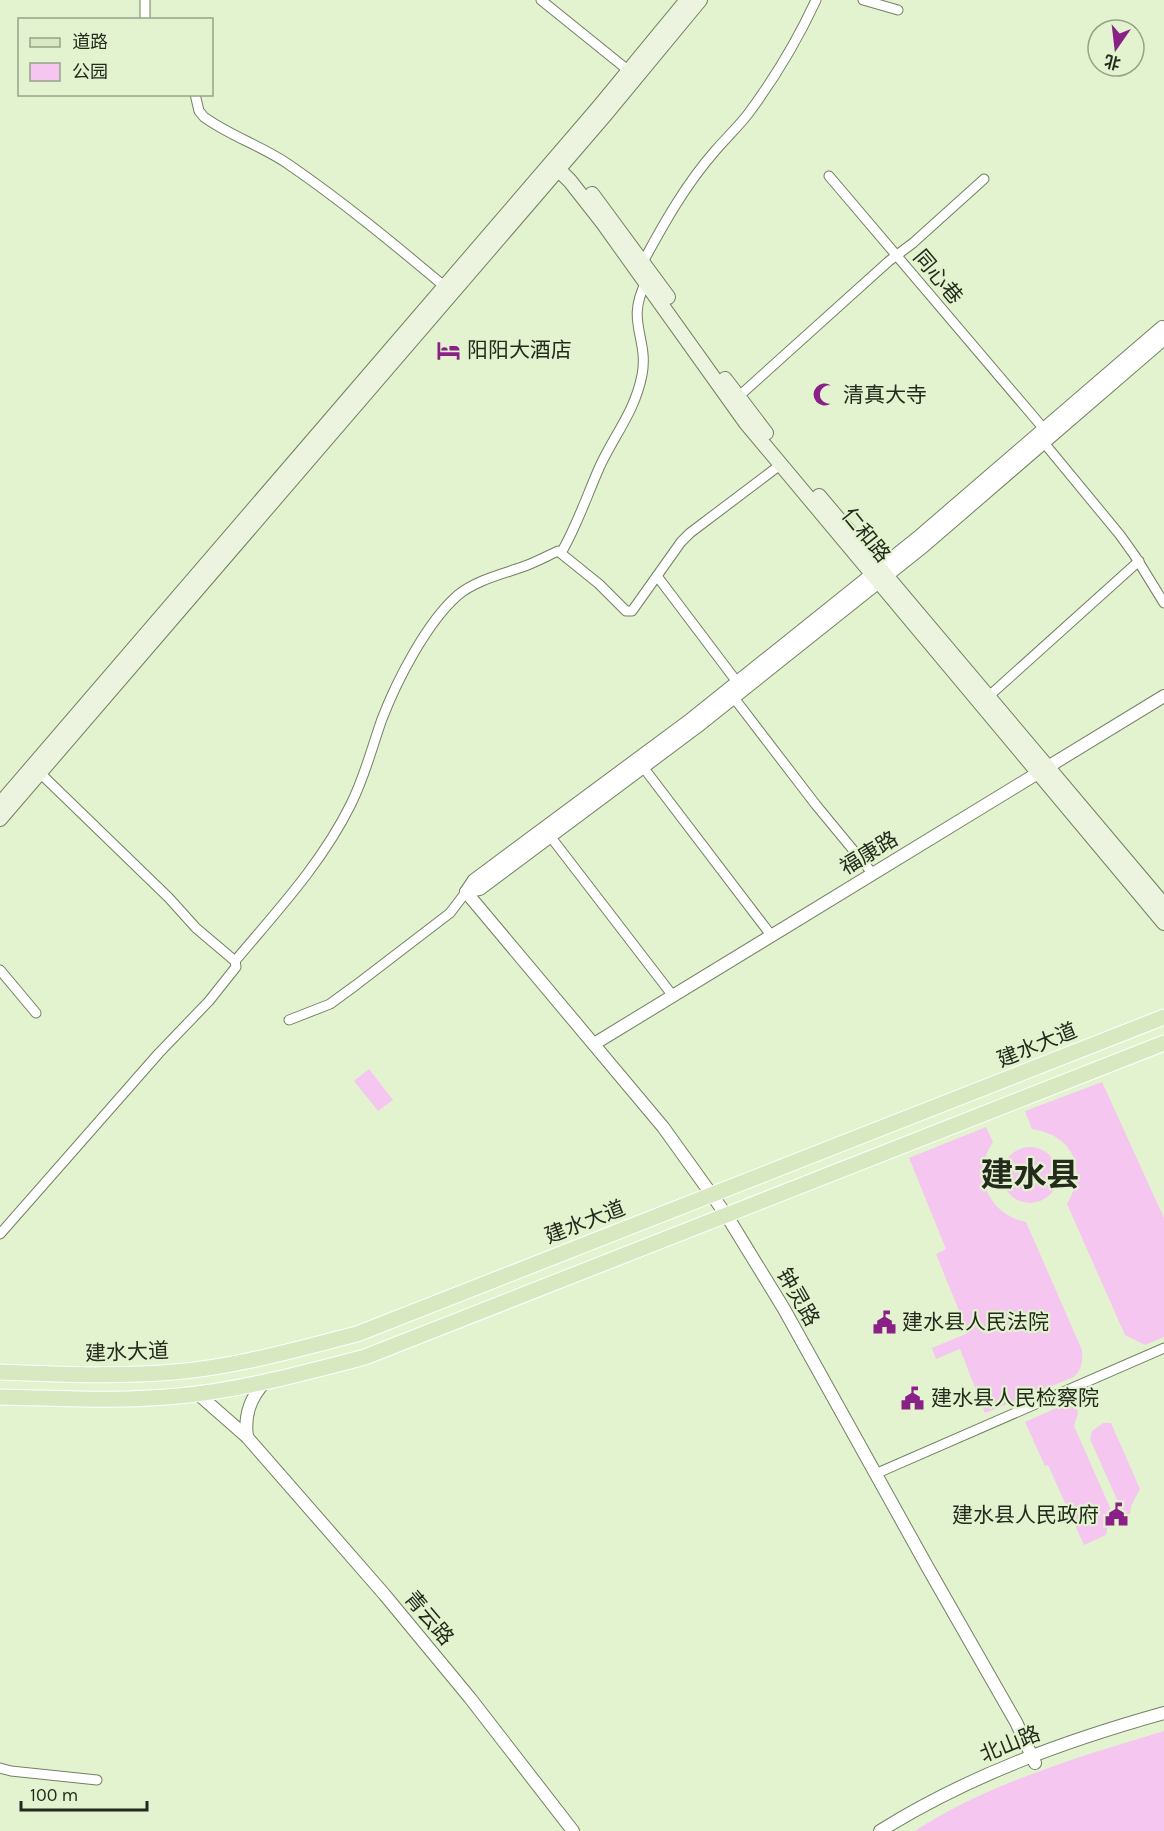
<svg xmlns="http://www.w3.org/2000/svg" width="1164" height="1831" viewBox="0 0 1164 1831" font-family="Karla,'Noto Sans SC',sans-serif">
<style>
.green{fill:#f5c6f0}
.lines{fill:none;stroke-linecap:round;stroke-linejoin:round}
.minor-casing{stroke:#738061;stroke-width:11}
.tertiary-casing{stroke:#738061;stroke-width:14}
.secondary-casing{stroke:#738061;stroke-width:16}
.primary-casing{stroke:#fff;stroke-width:17}
.minor{stroke:#fff;stroke-width:9}
.tertiary{stroke:#fff;stroke-width:12}
.secondary{stroke:#ecf4e0;stroke-width:14}
.primary{stroke:#d8e9c2;stroke-width:15}
.labels{text-anchor:middle;dominant-baseline:central;stroke-width:4.5;stroke-linejoin:round;paint-order:stroke}
.street-label{font-size:21px;fill:#242a1c;stroke:#e3f3d0}
.poi-label{font-size:21px;fill:#242a1c;stroke:#e3f3d0;text-anchor:start}
.town-label{font-size:33px;font-weight:bold;fill:#242a1c;stroke:#e3f3d0}
</style>
<rect width="100%" height="100%" fill="#e3f3d0"/>
<g class="green">
<polygon points="369,1069 393,1100 378,1111 354,1081"/>
<path d="M1102,1082l62,136v119l-19,8 -20,-10 -58,-131c21,-35 6,-69 -35,-75l-7,-18z"/>
<path d="M986,1127l7,15c-22,32 -5,72 33,80l56,128c1,11 0,19 -8,27l-89,36 -25,-64 -24,10 -4,-11 36,-15 -32,-79 10,-5 -37,-91z"/>
<circle cx="1030" cy="1175" r="28"/>
<polygon points="1074,1400 1078,1413 1074,1426 1111,1510 1106,1535 1084,1545 1048,1465 1045,1466 1025,1422"/>
<polygon points="1103,1423 1111,1423 1140,1489 1131,1506 1129,1522 1127,1522 1090,1439 1092,1431"/>
<path d="M1164,1731v100h-249c73,-48 167,-75 249,-100z"/>
</g>
<g class="lines">
<defs>
<g id="minor">
<polyline points="541,0 629,71"/>
<polyline points="863,0 898,10"/>
<polyline points="145,20 145,0"/>
<path d="M195,94l4,17 5,6c26,19 58,29 84,47 54,37 106,80 156,122"/>
<polyline points="829,176 1044,429"/>
<path d="M643,262c21,-39 43,-78 72,-111 11,-13 23,-24 33,-37 26,-35 50,-75 68,-114"/>
<polyline points="738,397 889,261 913,243 984,179"/>
<polyline points="1040,438 1120,535 1135,556 1164,603"/>
<path d="M561,553c16,-27 26,-58 39,-87 15,-32 35,-55 42,-91 7,-37 -17,-53 4,-93"/>
<polyline points="657,576 737,682"/>
<polyline points="989,696 1139,561"/>
<polyline points="734,698 816,805 873,874"/>
<polyline points="643,767 771,935"/>
<polyline points="40,773 169,898 196,928 235,961"/>
<polyline points="550,836 673,996"/>
<polyline points="0,970 36,1013"/>
<polyline points="289,1020 330,1004 356,985 450,913 466,892"/>
<path d="M0,1234l159,-181 50,-52 27,-34 -1,-6c42,-50 87,-98 116,-157 14,-28 21,-57 31,-85 15,-39 45,-97 76,-124 18,-15 45,-21 67,-29 11,-4 22,-10 33,-15l41,33 27,27h6l49,-69 9,-9 90,-68"/>
<polyline points="875,1474 1164,1348"/>
<polyline points="0,1768 11,1771 97,1780"/>
</g>
<g id="tertiary">
<polyline points="466,892 663,1127 727,1216 784,1309 928,1568 1016,1722 1035,1763"/>
<polyline points="466,892 474,880 691,719 917,538 1162,327"/>
<polyline points="466,892 480,889 697,727 924,546 1164,339"/>
<polyline points="594,1044 1164,696"/>
<polyline points="198,1394 247,1437 384,1594 470,1698 573,1831"/>
<path d="M247,1437c-3,-22 3,-39 18,-55"/>
<path d="M880,1831c88,-55 184,-90 284,-118"/>
</g>
<g id="secondary">
<polyline points="552,163 570,181 603,223 746,423 1164,923"/>
<polyline points="592,194 668,297"/>
<polyline points="725,379 766,433"/>
<polyline points="819,496 1164,905"/>
<polyline points="0,804 598,108 687,0"/>
<polyline points="0,819 605,115 700,0"/>
</g>
<g id="primary">
<path d="M0,1372c58,2 116,5 174,0 62,-5 123,-23 183,-38l807,-317"/>
<path d="M0,1397c59,1 118,5 178,-1 64,-6 125,-23 187,-39l799,-314"/>
</g>
</defs>
<use href="#minor" class="minor-casing"/>
<use href="#tertiary" class="tertiary-casing"/>
<use href="#secondary" class="secondary-casing"/>
<use href="#primary" class="primary-casing"/>
<use href="#minor" class="minor"/>
<use href="#tertiary" class="tertiary"/>
<use href="#secondary" class="secondary"/>
<use href="#primary" class="primary"/>
</g>
<defs>
<symbol id="hotel-bare" viewBox="-9 -9 18 18"><path d="M-6-4.5h1.5V1H6V5H4.5V3h-9V5H-6ZM-4 0a1.8 1.8 0 1 1 3.6 0ZM.5 0V-2.5h3Q6-2.5 6 0Z" fill="#8a2186" stroke="#e3f3d0" stroke-width="2.5" paint-order="stroke"/></symbol>
<symbol id="mosque-bare" viewBox="-9 -9 18 18"><path d="M3.5-4.9A6 6 0 1 0 3.5 4.9A5 5 0 1 1 3.5-4.9Z" fill="#8a2186" stroke="#e3f3d0" stroke-width="2.5" paint-order="stroke"/></symbol>
<symbol id="civic-bare" viewBox="-9 -9 18 18"><path d="M-.6-6.5H3V-4.5H.6V-3L4-1V1h2V6H-6V1h2V-1L-.6-3ZM-1.2 2.5V6h2.4V2.5Z" fill="#8a2186" stroke="#e3f3d0" stroke-width="2.5" paint-order="stroke"/></symbol>
</defs>
<g fill-rule="evenodd">
<use href="#hotel-bare" x="432" y="334" width="33" height="33"/>
<use href="#mosque-bare" x="808" y="378" width="33" height="33"/>
<use href="#civic-bare" x="868" y="1306" width="33" height="33"/>
<use href="#civic-bare" x="896" y="1382" width="33" height="33"/>
<use href="#civic-bare" x="1100" y="1498" width="33" height="33"/>
</g>
<g class="labels">
<g class="street-label">
<text transform="translate(938 277) rotate(50)">同心巷</text>
<text transform="translate(866 535) rotate(51)">仁和路</text>
<text transform="translate(869 853) rotate(-31)">福康路</text>
<text transform="translate(1037 1045) rotate(-22)">建水大道</text>
<text transform="translate(585 1222) rotate(-21)">建水大道</text>
<text transform="translate(798 1297) rotate(60)">钟灵路</text>
<text transform="translate(127 1352) rotate(-2)">建水大道</text>
<text transform="translate(429 1618) rotate(50)">青云路</text>
<text transform="translate(1010 1744) rotate(-22)">北山路</text>
</g>
<g class="poi-label">
<text x="467" y="350">阳阳大酒店</text>
<text x="843" y="395">清真大寺</text>
<text x="902" y="1322">建水县人民法院</text>
<text x="931" y="1398">建水县人民检察院</text>
<text x="1099" y="1515" text-anchor="end">建水县人民政府</text>
</g>
<g class="town-label">
<text x="1030" y="1175">建水县</text>
</g>
</g>
<rect x="18" y="18" width="195" height="78" fill="#e3f3d0" stroke="#97a388" stroke-width="1.5"/>
<rect x="30" y="38" width="30" height="9" fill="#d8e9c2" stroke="#97a388" stroke-width="1.5"/>
<text x="72" y="48" font-size="18" fill="#242a1c">道路</text>
<rect x="30" y="63" width="30" height="18" fill="#f5c6f0" stroke="#97a388" stroke-width="1.5"/>
<text x="72" y="78" font-size="18" fill="#242a1c">公园</text>
<g transform="translate(1116 48) rotate(194)"><circle r="28" fill="#e3f3d0" stroke="#97a388" stroke-width="1.5"/>
<path d="M0-4.5L10 22L0 15L-10 22Z" fill="#8a2186"/>
<text y="-9" font-size="16" font-weight="bold" text-anchor="middle" fill="#242a1c">北</text>
</g>
<path d="M21 1801v9h126v-9" fill="none" stroke="#242a1c" stroke-width="3"/>
<text x="30" y="1801" font-size="18" fill="#242a1c" stroke="#e3f3d0" stroke-width="4.5" paint-order="stroke">100 m</text>
</svg>
